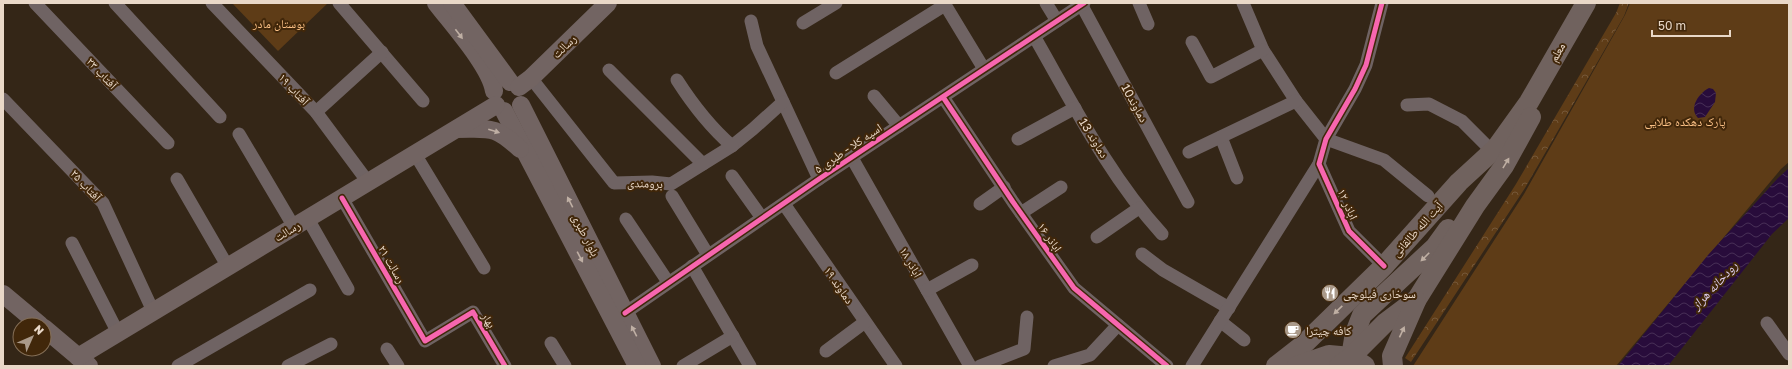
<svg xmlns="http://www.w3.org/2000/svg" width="1792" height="369" viewBox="0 0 1792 369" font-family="'Golos Text','Noto Naskh Arabic',sans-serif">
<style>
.forest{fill:url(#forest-crowns)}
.green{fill:#5e3c17}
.water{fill:url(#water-waves)}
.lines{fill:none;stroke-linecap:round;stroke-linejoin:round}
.street{stroke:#6f6363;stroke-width:13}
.secondary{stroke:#726462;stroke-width:18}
.primary{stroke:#70625e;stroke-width:20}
.cycleway-casing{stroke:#41270a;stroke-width:8}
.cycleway{stroke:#f766af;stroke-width:5}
.oneway{fill:#bfafa4}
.oneway2{fill:#bfafa3}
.labels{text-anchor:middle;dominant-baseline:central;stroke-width:4;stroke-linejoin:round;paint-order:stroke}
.park-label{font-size:12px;fill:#fcc186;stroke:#41270a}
.street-label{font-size:12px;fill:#e9d8c8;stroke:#41270a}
.poi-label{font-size:12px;fill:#e9d8c8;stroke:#41270a;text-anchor:start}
.water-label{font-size:13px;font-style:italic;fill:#decff2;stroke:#41270a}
</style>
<defs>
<pattern id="forest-crowns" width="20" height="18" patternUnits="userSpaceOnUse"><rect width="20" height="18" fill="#5e3c17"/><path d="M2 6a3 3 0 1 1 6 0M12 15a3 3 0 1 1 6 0" fill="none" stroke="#755737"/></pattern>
<pattern id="water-waves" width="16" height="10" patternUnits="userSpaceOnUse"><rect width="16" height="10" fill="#280c3b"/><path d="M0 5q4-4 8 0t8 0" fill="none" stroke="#472f56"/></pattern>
</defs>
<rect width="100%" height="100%" fill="#342617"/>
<polygon class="forest" points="1620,3 1629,3 1624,16 1525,188 1411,362 1405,358 1516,184 1616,13"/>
<g class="green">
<polygon points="232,3 328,3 278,51"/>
<polygon points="1630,3 1789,3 1789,162 1781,169 1616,366 1413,366 1524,194 1625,15"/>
</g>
<g class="water">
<path d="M1709,88l4,1 3,4 -1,9 -10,15 -7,1c-10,-10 1,-25 11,-30z"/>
<polygon points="1789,168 1789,218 1772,234 1668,366 1618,366 1708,255 1778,178"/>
</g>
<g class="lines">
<g class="street">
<polyline points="35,3 168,143"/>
<polyline points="115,3 220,117"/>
<polyline points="212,3 316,112 368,182"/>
<polyline points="339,3 423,101"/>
<polyline points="944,3 984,69"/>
<polyline points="1046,3 1057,21"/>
<polyline points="1139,3 1148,24"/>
<polyline points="1243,3 1263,50 1296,101 1326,139"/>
<polyline points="1382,3 1366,65 1355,89 1326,139 1319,164 1349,231 1384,266"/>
<polyline points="1081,4 1188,202"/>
<polyline points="751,21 757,46 819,179"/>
<polyline points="803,23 836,3"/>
<path d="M1034,36c39,68 75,140 128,198"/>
<polyline points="1192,42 1211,77 1263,50"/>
<polyline points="609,70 703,164"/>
<polyline points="836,73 945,5"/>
<polyline points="531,78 614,183 652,182 671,184 732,146 753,129 783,102"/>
<path d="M677,80c16,25 32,46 55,66"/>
<polyline points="874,96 899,126"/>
<polyline points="943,97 1013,202 1074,288 1167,366"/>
<polyline points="3,99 103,203 153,311"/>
<polyline points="1407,105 1429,104 1462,121 1486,145 1490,154"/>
<polyline points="316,112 382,52"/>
<polyline points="239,134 294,227"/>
<polyline points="1221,137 1237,178"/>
<polyline points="1018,139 1075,108"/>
<polyline points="1326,139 1384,160 1428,196"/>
<polyline points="1189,152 1296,101"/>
<polyline points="415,154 484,268"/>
<polyline points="852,158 970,366"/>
<polyline points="732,176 762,218"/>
<polyline points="177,179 228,267"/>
<polyline points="672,196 708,255"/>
<polyline points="342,198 425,341 473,312 505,366"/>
<polyline points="784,204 896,366"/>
<polyline points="980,204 1004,187"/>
<polyline points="1021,213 1061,187"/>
<polyline points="308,219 348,289"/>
<polyline points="626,219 668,282"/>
<polyline points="1097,237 1139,208"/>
<polyline points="72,243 118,333"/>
<polyline points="1142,254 1163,270 1229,308"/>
<polyline points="692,266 750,366"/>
<polyline points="927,290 972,265"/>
<polyline points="625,313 819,179 1084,3"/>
<polyline points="1220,321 1244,340"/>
<polyline points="1767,323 1789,354"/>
<polyline points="551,343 565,366"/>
<polyline points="387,349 398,366"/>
<polyline points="826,351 865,322"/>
<polyline points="178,366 310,290"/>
<polyline points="288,366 331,344"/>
<polyline points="683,366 733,336"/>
<polyline points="980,366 1024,349 1027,317"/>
<polyline points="1054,366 1090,355 1118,325"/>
<polyline points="1192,366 1319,164"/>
</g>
<g class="secondary">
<path d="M436,3c16,21 54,63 58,88"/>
<polyline points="452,3 510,82"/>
<polyline points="519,87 531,78 608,3"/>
<polyline points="521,105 652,366"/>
<polyline points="504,111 637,366"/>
<path d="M457,129c34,0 37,-4 63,20"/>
<polyline points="3,294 40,325"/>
<polyline points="44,328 89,366"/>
<polyline points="78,357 496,105"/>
</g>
<g class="primary">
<polyline points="1353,359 1351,357 1355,333 1362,315 1435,247 1448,229"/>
<polyline points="1276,366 1303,345 1384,266 1459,182 1496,148 1529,102 1586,3"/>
<polyline points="1297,366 1329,355 1351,357 1365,366"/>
<polyline points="1339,366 1351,357 1385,323 1417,299 1475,206 1504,166 1531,117"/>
<polyline points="1393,366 1392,356 1416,301"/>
</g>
<defs>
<g id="cycleway">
<polyline points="1382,3 1366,65 1355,89 1326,139 1319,164 1349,231 1384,266"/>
<polyline points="943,97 1013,202 1074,288 1167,366"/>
<polyline points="342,198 425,341 473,312 505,366"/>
<polyline points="625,313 819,179 1084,3"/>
</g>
</defs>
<use href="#cycleway" class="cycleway-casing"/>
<use href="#cycleway" class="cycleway"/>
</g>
<defs><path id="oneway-solid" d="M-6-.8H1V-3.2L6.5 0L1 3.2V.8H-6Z"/></defs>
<g class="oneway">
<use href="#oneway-solid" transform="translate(459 34) rotate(53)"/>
<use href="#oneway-solid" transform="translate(494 131) rotate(17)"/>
<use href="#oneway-solid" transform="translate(570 202) rotate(-117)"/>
<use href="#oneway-solid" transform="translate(580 257) rotate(62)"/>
<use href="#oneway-solid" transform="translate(634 331) rotate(-117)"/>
</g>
<g class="oneway2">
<use href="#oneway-solid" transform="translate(1506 163) rotate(-59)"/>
<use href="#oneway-solid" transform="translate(1425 257) rotate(135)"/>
<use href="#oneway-solid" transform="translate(1338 310) rotate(136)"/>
<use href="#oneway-solid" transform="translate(1402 332) rotate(-65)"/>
</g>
<defs>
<symbol id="restaurant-disc" viewBox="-11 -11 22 22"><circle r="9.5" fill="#aa9a8a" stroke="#41270a"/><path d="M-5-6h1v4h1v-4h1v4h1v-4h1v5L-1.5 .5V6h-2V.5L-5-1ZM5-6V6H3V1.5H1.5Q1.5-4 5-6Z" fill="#fff"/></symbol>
<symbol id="cafe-disc" viewBox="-11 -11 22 22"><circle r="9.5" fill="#aa9a8a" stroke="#41270a"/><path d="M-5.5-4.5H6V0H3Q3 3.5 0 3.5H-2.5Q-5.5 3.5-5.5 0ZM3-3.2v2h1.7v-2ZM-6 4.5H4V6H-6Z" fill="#fff"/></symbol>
</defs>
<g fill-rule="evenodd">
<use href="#restaurant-disc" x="1320" y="283" width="20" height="20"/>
<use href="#cafe-disc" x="1283" y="320" width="20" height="20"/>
</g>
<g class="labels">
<g class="park-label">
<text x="279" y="23">بوستان مادر</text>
<text x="1685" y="121">پارک دهکده طلایی</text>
</g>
<g class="street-label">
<text transform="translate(564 46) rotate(-44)">رسالت</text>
<text transform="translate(1557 52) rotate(-60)">معلم</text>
<text transform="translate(102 73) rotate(47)">آفتاب ۲۳</text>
<text transform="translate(294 89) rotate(47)">آفتاب ۱۹</text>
<text transform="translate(1135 103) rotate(61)">دماوند10</text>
<text transform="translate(1094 138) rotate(58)">دماوند 13</text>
<text transform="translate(848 148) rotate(-34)">اسپه کلا - طبری ۵</text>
<text transform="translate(645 183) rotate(2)">برومندی</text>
<text transform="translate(86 185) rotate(47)">آفتاب ۲۵</text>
<text transform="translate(1348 204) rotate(66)">اباذر ۱۲</text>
<text transform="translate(1417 229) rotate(-48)">آیت الله طالقانی</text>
<text transform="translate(287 231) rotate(-31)">رسالت</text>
<text transform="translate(586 235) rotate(63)">بلوار طبری</text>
<text transform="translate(1050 237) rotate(55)">اباذر ۱۶</text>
<text transform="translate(911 262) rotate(60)">اباذر ۱۸</text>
<text transform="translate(392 264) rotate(60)">رسالت ۲۱</text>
<text transform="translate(839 285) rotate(55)">دماوند ۱۹</text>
<text transform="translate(489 320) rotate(59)">بهار</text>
</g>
<g class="poi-label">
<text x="1343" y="293">سوخاری فیلوچی</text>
<text x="1306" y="330">کافه چیترا</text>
</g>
<g class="water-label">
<text transform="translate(1714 285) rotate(-47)">رودخانه هراز</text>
</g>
</g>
<rect width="1792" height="369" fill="none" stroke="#e9d8c8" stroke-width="8"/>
<g transform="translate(32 337) rotate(45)"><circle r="19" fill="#41270a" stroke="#846e56"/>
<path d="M0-3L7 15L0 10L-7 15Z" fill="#aa9a8a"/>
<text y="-6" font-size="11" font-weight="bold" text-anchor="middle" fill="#e9d8c8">N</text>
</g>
<path d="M1652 30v6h78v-6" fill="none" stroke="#e9d8c8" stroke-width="2"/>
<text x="1658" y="30" font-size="12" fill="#e9d8c8" stroke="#41270a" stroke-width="3" paint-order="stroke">50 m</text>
</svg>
